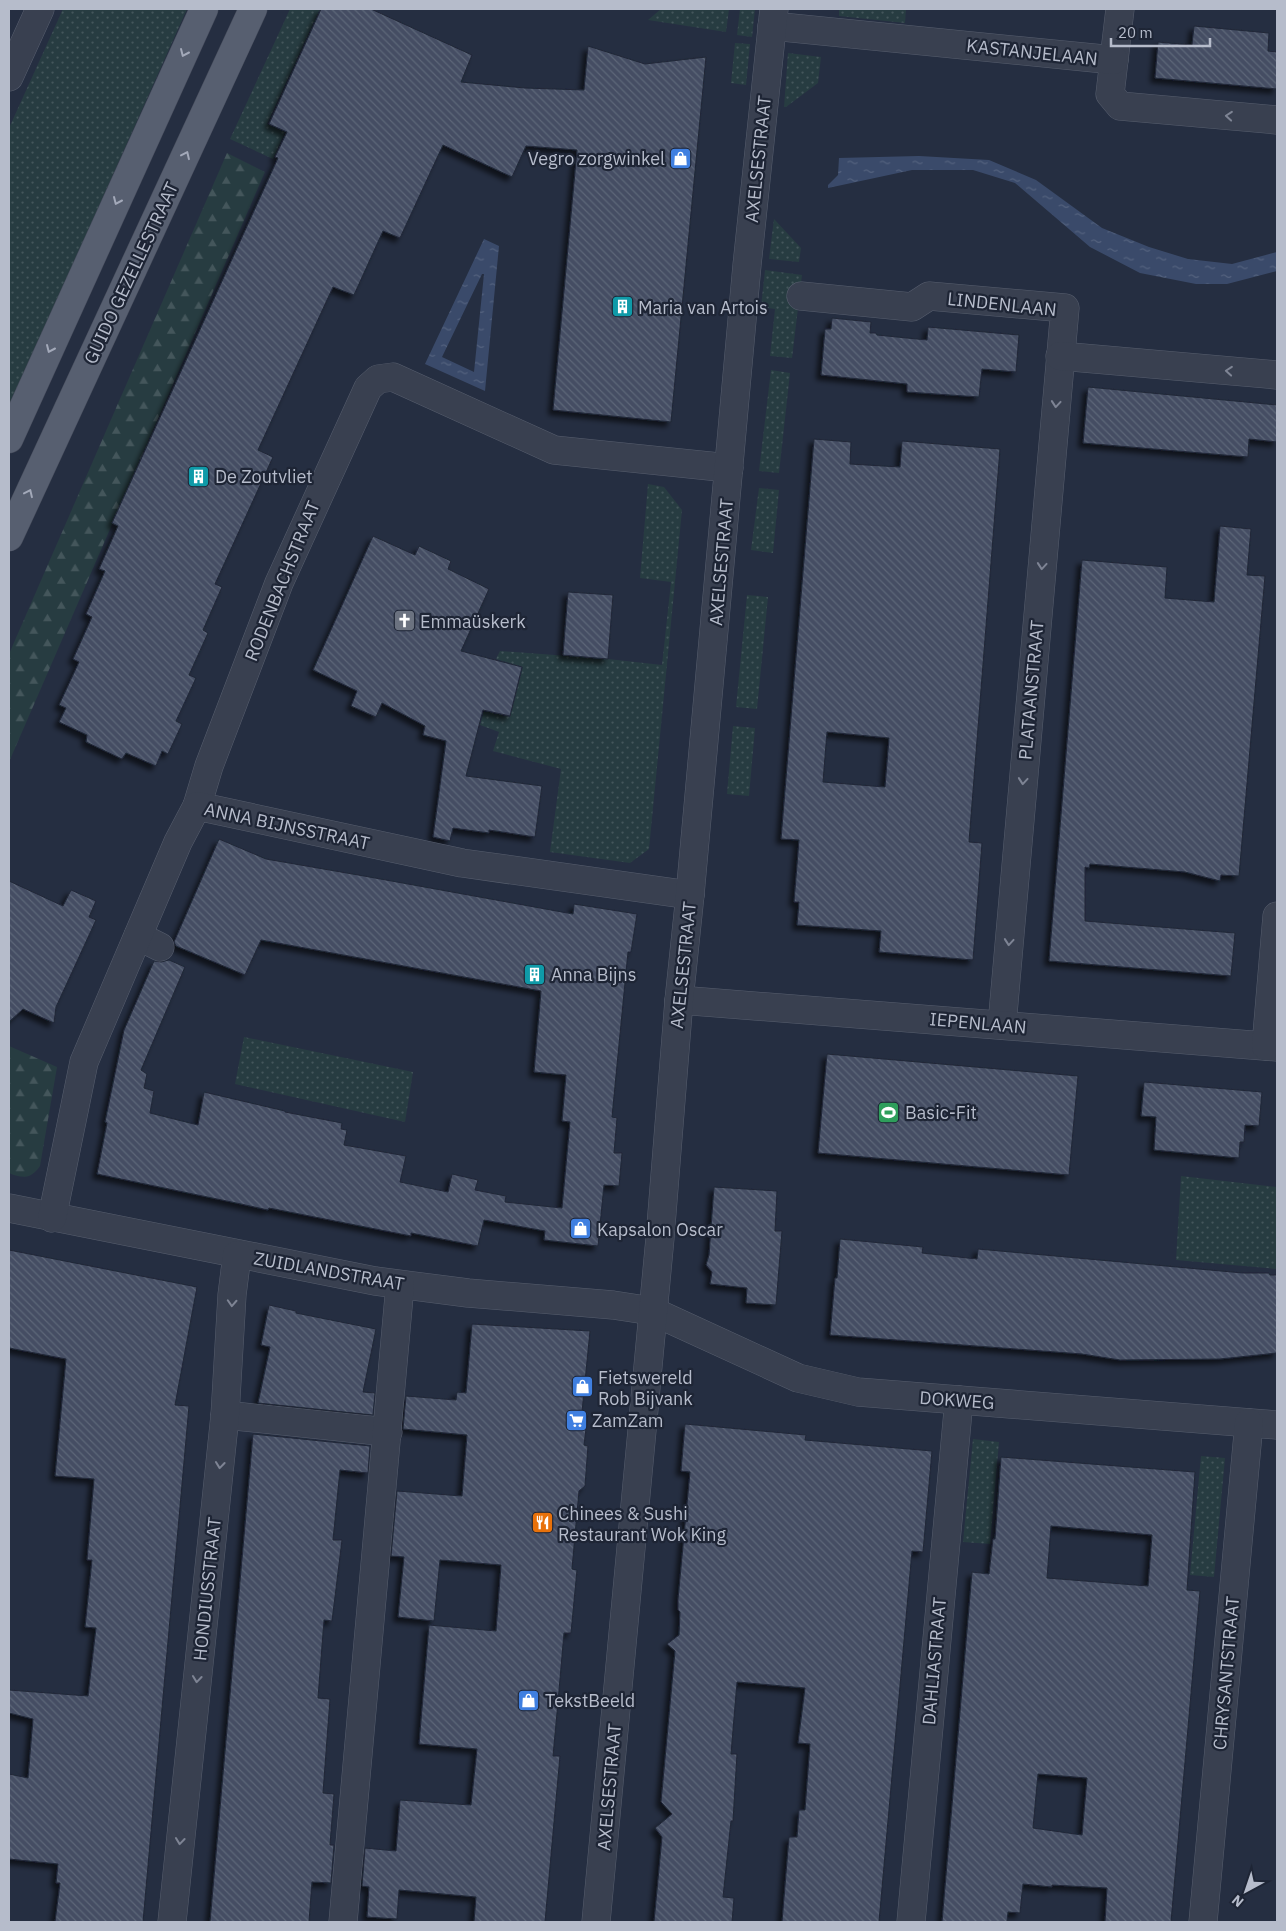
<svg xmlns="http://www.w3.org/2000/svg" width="1286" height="1931" viewBox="0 0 1286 1931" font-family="'IBM Plex Sans',sans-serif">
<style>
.grass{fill:url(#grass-dots)}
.forest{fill:url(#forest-firs)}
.water{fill:url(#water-ripples);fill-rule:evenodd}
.building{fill:url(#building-back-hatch);stroke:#202737;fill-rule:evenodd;filter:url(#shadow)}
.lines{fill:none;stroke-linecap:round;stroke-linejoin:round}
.minor-casing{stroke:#575e6e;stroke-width:29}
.major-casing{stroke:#434959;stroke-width:29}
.minor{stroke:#394050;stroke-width:28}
.major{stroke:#575f70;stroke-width:28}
.oneway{stroke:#a3a9b9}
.oneway2{stroke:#7e8494}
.labels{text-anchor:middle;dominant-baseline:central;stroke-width:4.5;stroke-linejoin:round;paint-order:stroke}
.street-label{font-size:18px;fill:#b6bccb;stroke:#1e2535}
.poi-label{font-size:18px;fill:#b6bccb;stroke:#1e2535;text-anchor:start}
</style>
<defs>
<pattern id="grass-dots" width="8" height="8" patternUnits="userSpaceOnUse" patternTransform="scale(1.25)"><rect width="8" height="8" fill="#273c41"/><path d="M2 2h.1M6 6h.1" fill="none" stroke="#44565b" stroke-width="1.8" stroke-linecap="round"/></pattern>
<pattern id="forest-firs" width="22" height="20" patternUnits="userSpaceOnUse" patternTransform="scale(1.25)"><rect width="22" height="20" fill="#273c41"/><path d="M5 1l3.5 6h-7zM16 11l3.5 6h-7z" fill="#44565b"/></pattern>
<pattern id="water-ripples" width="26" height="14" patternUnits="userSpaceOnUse" patternTransform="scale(1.25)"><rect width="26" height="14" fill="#3a4a6a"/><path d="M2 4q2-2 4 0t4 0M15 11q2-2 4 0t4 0" fill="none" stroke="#54627e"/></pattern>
<pattern id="building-back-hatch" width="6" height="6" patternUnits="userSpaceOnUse" patternTransform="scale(1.25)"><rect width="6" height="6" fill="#444e63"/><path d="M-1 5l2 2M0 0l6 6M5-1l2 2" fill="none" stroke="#5d6678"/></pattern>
<filter id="shadow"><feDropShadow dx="-4.5" dy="4.5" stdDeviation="2.5" flood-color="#0009"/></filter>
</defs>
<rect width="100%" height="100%" fill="#252e41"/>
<g class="grass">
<polygon points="63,9 187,9 9,408 9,128"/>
<polygon points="290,9 320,9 267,124 285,132 273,159 230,139"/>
<polygon points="661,9 729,9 726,32 648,20"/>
<polygon points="740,9 755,9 752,37 737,35"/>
<polygon points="839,9 906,9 905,23 839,16"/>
<polygon points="735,43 750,44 746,85 731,83"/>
<polygon points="788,53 821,57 818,83 786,107 784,107"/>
<polygon points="774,219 801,248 799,262 769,259"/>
<polygon points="765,270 802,275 792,358 770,356 775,309 761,307"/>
<polygon points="771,370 790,373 779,473 759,471"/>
<polygon points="648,484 664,487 682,510 649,849 630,863 550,852 561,769 493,751 499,732 480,725 484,711 510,717 523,667 496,659 500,651 608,659 662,665 671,582 640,578"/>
<polygon points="759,488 779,490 773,553 751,550"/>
<polygon points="747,595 768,597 757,709 736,707"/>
<polygon points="733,726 755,728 749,796 727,794"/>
<polygon points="244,1037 413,1072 405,1122 235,1084"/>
<polygon points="1181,1176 1277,1187 1277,1269 1176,1260"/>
<polygon points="973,1439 999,1442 990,1544 963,1542"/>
<polygon points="1201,1456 1225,1458 1214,1577 1190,1575"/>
</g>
<g class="forest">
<polygon points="227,153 265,172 9,762 9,654"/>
<path d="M9,1046l48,21 -17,99c-9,13 -17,13 -31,7z"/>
</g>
<g class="water">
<polygon points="919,156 989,160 1036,180 1102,228 1149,247 1188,259 1232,264 1277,252 1277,271 1227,284 1196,284 1140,273 1090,247 1015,183 973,170 912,170 828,188 828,185 838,175 839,158"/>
<path d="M484,239l15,7 -14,145 -60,-27zM482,274h2l-10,98 -32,-15z"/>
</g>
<g class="building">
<polygon points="321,9 371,9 472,55 461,82 525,88 584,90 588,46 645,64 706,57 671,422 553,410 577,150 526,146 512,177 443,145 400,238 383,231 354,295 333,287 258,450 273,457 215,584 222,587 203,630 208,633 189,675 196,678 176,721 182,724 168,754 162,751 156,766 126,753 122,759 86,742 87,735 59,722 66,708 59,705 79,662 73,659 92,617 86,614 105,571 99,569 118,526 112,523 278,158 275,157 287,132 269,124"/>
<polygon points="1194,26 1269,33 1268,51 1277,52 1277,89 1155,78 1158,42 1192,45"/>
<polygon points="832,318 871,322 870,333 876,333 877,335 927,340 928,327 1019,335 1016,372 982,369 979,397 907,392 907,384 821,375 825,329 831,329"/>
<polygon points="1088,387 1277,405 1277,442 1249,439 1248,457 1083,443"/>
<path d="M814,439l37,3 -1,22 50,3 2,-26 98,8 -31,393 13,1 -9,117 -94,-8 2,-21 -84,-6 2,-23h-5l5,-62 -18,-1zM827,732l62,6 -4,49 -62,-5z"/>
<polygon points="1220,526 1251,529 1247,575 1265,576 1239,876 1221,875 1220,881 1185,872 1090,864 1089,868 1085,867 1085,921 1235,933 1231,976 1049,961 1082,560 1167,567 1165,598 1214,602"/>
<polygon points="373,536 415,555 419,546 451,561 448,569 489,589 461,651 522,667 510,716 483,710 466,776 542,786 535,837 489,830 489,833 453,828 450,841 433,837 446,741 423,735 425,726 382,703 376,717 351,706 357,691 313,670"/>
<polygon points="568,592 613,595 608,659 563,655"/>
<polygon points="219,839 266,859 364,876 573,914 574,904 637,914 631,952 628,952 612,1117 617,1118 614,1153 622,1153 619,1186 604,1185 598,1246 544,1240 545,1231 484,1220 478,1246 411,1233 411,1236 269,1208 268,1210 241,1204 97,1174 107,1123 105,1122 124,1030 154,961 161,962 169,960 185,967 141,1070 147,1074 144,1088 154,1091 150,1113 198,1125 204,1092 285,1111 285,1112 342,1123 341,1129 347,1130 344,1145 406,1156 400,1182 448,1192 452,1174 478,1180 475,1190 506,1196 505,1202 562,1208 570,1122 562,1121 566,1075 534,1072 541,991 261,940 245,975 176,946 174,942"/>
<polygon points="9,881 63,906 71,890 96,901 89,917 96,920 56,1007 54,1023 23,1009 9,1022"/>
<polygon points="827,1054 1078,1076 1069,1175 818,1153"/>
<polygon points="1144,1082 1262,1092 1259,1126 1245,1125 1244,1142 1240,1142 1239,1158 1154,1150 1156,1117 1141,1116"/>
<polygon points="714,1187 777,1191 775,1231 782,1231 776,1305 746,1303 747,1288 710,1284 712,1272 706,1265 709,1255"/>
<polygon points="840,1239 923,1247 922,1253 977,1259 978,1249 1243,1273 1269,1273 1270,1275 1277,1275 1277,1353 1220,1359 1120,1360 1082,1354 830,1335 835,1278 837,1278"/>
<polygon points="9,1250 197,1287 175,1405 189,1406 143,1922 55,1922 60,1883 56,1883 58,1864 9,1859 9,1774 28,1778 33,1719 9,1713 9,1690 88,1696 96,1628 85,1627 92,1560 87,1560 94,1479 55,1476 66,1359 9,1348"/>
<polygon points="269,1305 296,1311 296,1313 376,1329 363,1392 375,1393 373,1415 258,1403 270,1347 261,1345"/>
<polygon points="472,1324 590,1331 582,1412 588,1413 584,1445 588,1446 585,1486 579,1491 572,1569 577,1570 571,1633 564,1633 558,1702 553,1756 560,1756 545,1922 474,1922 476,1897 399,1890 397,1919 367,1917 369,1887 362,1886 365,1848 396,1851 400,1800 471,1805 477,1749 419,1744 429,1625 496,1631 501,1565 440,1560 434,1621 398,1617 404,1557 391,1556 397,1491 462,1496 467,1435 403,1429 406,1396 456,1400 457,1392 466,1393"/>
<polygon points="685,1424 806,1435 805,1440 932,1451 923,1552 912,1551 879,1922 782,1922 789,1837 797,1837 799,1810 805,1810 810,1744 798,1743 805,1688 737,1682 731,1754 737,1754 733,1821 731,1821 723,1897 734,1898 732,1922 654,1922 662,1837 655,1828 672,1814 661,1802 675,1651 667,1644 679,1635 680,1612 678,1610 678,1599 690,1472 681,1471"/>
<polygon points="253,1434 370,1446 368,1473 340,1470 333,1540 342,1540 332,1621 324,1620 318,1698 330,1699 323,1793 334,1794 330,1845 334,1845 331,1883 312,1882 309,1922 210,1922"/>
<path d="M1001,1457l194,15 -8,118 13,1 -29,331h-66l2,-34 -55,-3v2l-29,-3 -3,29 -12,-1 -1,10h-65l30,-350 17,2 4,-35h2zM1051,1526l101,9 -4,51 -101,-8zM1038,1774l49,4 -5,57 -49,-7z"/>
</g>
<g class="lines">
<defs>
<g id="minor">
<polyline points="1120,9 1110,94 1120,106 1277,120"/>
<polyline points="772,26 1114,60"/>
<polyline points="9,77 40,9"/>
<polyline points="801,296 912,307 929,296 1065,308 1002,1025"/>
<polyline points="1060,356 1277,375"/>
<polyline points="197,806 209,766 279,583 368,388 378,379 393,377 554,450 729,468"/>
<polyline points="138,936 160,947"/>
<polyline points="679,1000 1277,1047"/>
<polyline points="1266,1046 1277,916"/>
<polyline points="9,1208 375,1281 468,1293 613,1305 652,1311 798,1378 858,1392 1277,1425"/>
<polyline points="52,1218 84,1062 178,842 197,806 462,863 690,895"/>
<polyline points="225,1415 388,1432"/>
<polyline points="172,1922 225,1415 232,1295 237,1255"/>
<polyline points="343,1922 400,1285"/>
<polyline points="596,1922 660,1238 679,1000 690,895 747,265 774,9"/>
<polyline points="911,1922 959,1400"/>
<polyline points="1203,1922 1249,1423"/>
</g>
<g id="major">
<polyline points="9,439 204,9"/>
<polyline points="9,537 253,9"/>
</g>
</defs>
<use href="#minor" class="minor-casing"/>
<use href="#major" class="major-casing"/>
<use href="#minor" class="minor"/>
<use href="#major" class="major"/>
</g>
<defs><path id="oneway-chevron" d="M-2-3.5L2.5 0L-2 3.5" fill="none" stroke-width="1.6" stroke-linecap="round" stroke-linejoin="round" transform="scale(1.25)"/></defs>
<g class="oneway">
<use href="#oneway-chevron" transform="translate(184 53) rotate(114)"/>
<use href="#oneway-chevron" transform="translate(186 155) rotate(-65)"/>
<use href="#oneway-chevron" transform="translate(117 201) rotate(114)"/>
<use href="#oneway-chevron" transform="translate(50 349) rotate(114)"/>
<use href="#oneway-chevron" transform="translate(29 493) rotate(-65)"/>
</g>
<g class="oneway2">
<use href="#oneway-chevron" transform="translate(1229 116) rotate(-175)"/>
<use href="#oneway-chevron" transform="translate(1229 371) rotate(-175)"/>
<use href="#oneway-chevron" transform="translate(1056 404) rotate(95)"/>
<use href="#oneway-chevron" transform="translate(1042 566) rotate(95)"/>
<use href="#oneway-chevron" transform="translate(1023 781) rotate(95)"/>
<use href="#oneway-chevron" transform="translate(1009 942) rotate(95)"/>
<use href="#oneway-chevron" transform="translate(232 1303) rotate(93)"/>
<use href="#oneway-chevron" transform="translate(220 1465) rotate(96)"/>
<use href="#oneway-chevron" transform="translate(197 1679) rotate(96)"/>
<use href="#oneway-chevron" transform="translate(180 1841) rotate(96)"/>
</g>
<defs>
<symbol id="shop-square" viewBox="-11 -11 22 22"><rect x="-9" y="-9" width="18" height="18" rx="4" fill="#3f7fe0" stroke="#1e2535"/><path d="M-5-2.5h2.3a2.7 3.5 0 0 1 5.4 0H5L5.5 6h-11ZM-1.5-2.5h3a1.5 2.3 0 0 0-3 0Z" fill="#fff"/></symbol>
<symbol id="building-square" viewBox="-11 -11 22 22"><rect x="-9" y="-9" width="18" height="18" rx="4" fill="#0f9aa8" stroke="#1e2535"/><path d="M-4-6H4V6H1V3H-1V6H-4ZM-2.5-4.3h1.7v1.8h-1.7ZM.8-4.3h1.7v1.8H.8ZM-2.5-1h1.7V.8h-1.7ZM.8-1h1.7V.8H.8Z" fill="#fff"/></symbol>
<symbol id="church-square" viewBox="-11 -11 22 22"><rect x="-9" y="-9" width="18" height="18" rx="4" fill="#6b7280" stroke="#1e2535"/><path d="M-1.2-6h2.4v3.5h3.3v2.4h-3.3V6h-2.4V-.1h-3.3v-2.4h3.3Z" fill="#fff"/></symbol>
<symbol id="stadium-square" viewBox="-11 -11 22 22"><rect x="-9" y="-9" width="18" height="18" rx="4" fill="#2e9e5b" stroke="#1e2535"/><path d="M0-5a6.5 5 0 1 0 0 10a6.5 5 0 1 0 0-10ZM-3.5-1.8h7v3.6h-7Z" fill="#fff"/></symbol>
<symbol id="supermarket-square" viewBox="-11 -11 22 22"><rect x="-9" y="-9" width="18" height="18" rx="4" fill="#3f7fe0" stroke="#1e2535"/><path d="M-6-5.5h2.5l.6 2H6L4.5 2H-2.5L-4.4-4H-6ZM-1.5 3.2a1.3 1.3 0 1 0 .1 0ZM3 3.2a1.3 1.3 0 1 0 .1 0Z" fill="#fff"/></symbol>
<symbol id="restaurant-square" viewBox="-11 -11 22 22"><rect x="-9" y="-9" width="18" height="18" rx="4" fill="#e8710a" stroke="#1e2535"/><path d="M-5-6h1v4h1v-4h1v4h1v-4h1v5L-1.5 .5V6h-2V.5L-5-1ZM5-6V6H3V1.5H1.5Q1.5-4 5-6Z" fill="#fff"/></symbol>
</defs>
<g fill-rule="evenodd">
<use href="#shop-square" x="668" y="146" width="25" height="25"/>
<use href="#building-square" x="610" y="294" width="25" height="25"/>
<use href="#building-square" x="186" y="464" width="25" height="25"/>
<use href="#church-square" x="392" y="608" width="25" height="25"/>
<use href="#building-square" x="522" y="962" width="25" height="25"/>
<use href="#stadium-square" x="876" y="1100" width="25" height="25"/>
<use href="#shop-square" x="568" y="1216" width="25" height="25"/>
<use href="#shop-square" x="570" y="1374" width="25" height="25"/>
<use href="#supermarket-square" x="564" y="1408" width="25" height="25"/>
<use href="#restaurant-square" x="530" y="1510" width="25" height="25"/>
<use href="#shop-square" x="516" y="1688" width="25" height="25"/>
</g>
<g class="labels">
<g class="street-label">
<text transform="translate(1032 52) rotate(6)">KASTANJELAAN</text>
<text transform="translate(758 159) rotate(-84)">AXELSESTRAAT</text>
<text transform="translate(131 273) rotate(-65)">GUIDO GEZELLESTRAAT</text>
<text transform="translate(1002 304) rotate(6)">LINDENLAAN</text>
<text transform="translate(721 562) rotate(-85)">AXELSESTRAAT</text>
<text transform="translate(282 581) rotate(-68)">RODENBACHSTRAAT</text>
<text transform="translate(1031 690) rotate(-85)">PLATAANSTRAAT</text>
<text transform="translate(287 826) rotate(12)">ANNA BIJNSSTRAAT</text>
<text transform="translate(683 965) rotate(-84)">AXELSESTRAAT</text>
<text transform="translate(978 1023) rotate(5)">IEPENLAAN</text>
<text transform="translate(329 1271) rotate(10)">ZUIDLANDSTRAAT</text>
<text transform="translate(957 1400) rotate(4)">DOKWEG</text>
<text transform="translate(207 1589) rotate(-84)">HONDIUSSTRAAT</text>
<text transform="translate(934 1661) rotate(-85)">DAHLIASTRAAT</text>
<text transform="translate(1226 1673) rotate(-85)">CHRYSANTSTRAAT</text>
<text transform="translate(609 1787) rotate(-85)">AXELSESTRAAT</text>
</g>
<g class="poi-label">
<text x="665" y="158" text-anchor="end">Vegro zorgwinkel</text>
<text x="638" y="307">Maria van Artois</text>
<text x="215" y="476">De Zoutvliet</text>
<text x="420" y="621">Emmaüskerk</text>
<text x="551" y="974">Anna Bijns</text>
<text x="905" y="1112">Basic-Fit</text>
<text x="597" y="1229">Kapsalon Oscar</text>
<text x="598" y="1377">Fietswereld<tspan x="598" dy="21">Rob Bijvank</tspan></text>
<text x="592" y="1420">ZamZam</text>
<text x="558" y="1513">Chinees &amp; Sushi<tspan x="558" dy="21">Restaurant Wok King</tspan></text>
<text x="545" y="1700">TekstBeeld</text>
</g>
</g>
<rect width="1286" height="1931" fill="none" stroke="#b6bccb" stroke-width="20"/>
<g transform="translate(1246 1891) rotate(220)" stroke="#1e2535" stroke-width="4" paint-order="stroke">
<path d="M0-4L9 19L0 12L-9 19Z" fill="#b6bccb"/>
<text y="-8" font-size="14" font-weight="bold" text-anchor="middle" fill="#b6bccb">N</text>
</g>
<path d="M1111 38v8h99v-8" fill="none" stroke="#b6bccb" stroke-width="2.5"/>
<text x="1118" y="38" font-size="15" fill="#b6bccb" stroke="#1e2535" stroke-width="4" paint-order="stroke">20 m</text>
</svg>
